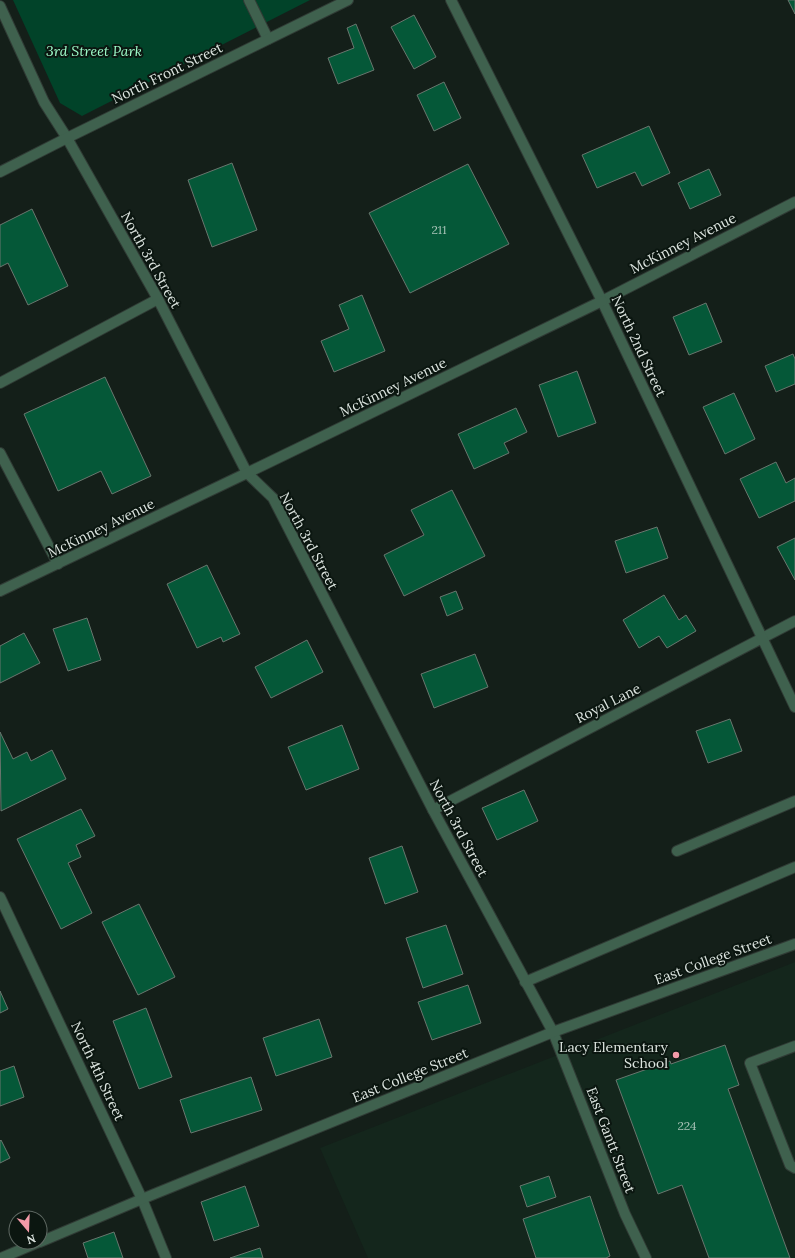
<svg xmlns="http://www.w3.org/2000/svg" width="795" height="1258" viewBox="0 0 795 1258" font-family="Lora,serif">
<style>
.built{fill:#14261c}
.green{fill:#014329}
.building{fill:#055838;stroke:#69766e}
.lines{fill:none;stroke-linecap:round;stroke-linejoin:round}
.service-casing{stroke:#303b35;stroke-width:12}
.minor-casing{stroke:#303b35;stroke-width:12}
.tertiary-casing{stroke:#303b35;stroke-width:12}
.service{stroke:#3f614e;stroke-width:10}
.minor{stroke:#3f614e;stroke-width:10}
.tertiary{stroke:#3f614e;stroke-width:10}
.poi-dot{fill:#f39aa8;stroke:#0b1610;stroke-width:1.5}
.labels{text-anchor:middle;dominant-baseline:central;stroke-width:4;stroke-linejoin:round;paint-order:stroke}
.number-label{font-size:12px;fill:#a7c2b6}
.park-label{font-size:14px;font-style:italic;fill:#9efcca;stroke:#0b1610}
.street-label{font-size:14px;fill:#dde5e0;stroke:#0b1610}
.poi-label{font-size:14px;fill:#dde5e0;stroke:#0b1610;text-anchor:end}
</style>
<rect width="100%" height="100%" fill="#141f19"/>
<polygon class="built" points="795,962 795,1258 368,1258 320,1148"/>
<polygon class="green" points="13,0 310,0 82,116 60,103"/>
<g class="building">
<polygon points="788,0 795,0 795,14"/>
<polygon points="414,15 436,57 414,69 391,27"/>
<polygon points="356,24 374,70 338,84 328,58 354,48 347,28"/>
<polygon points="444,82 461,118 434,131 417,95"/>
<polygon points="649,126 670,173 642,186 635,172 597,188 582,155"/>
<polygon points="232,163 257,230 212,247 188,180"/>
<polygon points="468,164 509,244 410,293 369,213"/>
<polygon points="709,169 721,195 690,209 678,183"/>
<polygon points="32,209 68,286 28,305 8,263 0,267 0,225"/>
<polygon points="362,295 385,351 334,372 321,341 349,329 339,305"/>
<polygon points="706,303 722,342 689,355 673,317"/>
<polygon points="793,354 795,359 795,384 776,392 765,366"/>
<polygon points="577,371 596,423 558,437 539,385"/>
<polygon points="105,377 151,476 112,494 101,471 58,491 24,414"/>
<polygon points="734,393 755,439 725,454 703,407"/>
<polygon points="516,408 527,432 504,443 509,453 474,469 458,434"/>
<polygon points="776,462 786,483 795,478 795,501 759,518 740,479"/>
<polygon points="452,490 485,556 404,596 384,555 424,535 411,510"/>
<polygon points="657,527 668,558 626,573 615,541"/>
<polygon points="795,538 795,580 777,547"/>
<polygon points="207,565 240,634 223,642 221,637 197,648 167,584"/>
<polygon points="456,591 463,609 447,616 440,597"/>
<polygon points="664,595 679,620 686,615 696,631 667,648 659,636 639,648 623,620"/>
<polygon points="87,618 101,660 68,671 53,629"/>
<polygon points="24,633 40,663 0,683 0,646"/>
<polygon points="307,640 323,672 271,698 255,667"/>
<polygon points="475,654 488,687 434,708 421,674"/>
<polygon points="730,719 742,751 708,763 696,731"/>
<polygon points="342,725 359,769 306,790 288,747"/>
<polygon points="0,732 13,759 27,752 31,761 52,750 66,779 1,811"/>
<polygon points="524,790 538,821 497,840 482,808"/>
<polygon points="81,809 95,836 76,845 81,857 68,863 92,913 61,929 17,839"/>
<polygon points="402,846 418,892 385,904 369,858"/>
<polygon points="139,904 175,977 138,995 102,922"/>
<polygon points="446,925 463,974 423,988 406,938"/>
<polygon points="468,985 481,1023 432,1040 418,1002"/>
<polygon points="0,991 8,1009 0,1013"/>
<polygon points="146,1008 172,1077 139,1089 113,1021"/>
<polygon points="319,1019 332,1057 276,1076 263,1038"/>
<polygon points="725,1045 739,1085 728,1089 790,1258 709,1258 682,1185 658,1194 616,1080 670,1061 671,1064"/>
<polygon points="14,1066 24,1097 0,1106 0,1071"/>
<polygon points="251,1077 262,1110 191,1133 180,1100"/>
<polygon points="1,1140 10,1158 0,1163 0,1141"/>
<polygon points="549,1176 556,1197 527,1207 520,1186"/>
<polygon points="245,1186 259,1226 214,1241 201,1202"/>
<polygon points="590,1196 610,1256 606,1258 536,1258 523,1219"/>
<polygon points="114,1232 123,1258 88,1258 83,1243"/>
<polygon points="260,1248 263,1258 230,1258"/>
</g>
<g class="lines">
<defs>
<g id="service">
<polyline points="249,0 268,39"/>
<polyline points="0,383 158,299"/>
<polyline points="0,453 58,564"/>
<polyline points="433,810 795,621"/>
<polyline points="677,851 795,801"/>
<polyline points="525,982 795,867"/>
<polyline points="795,1046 750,1063 790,1165 795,1168"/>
</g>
<g id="minor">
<polyline points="0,6 44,102 67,138 158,299 247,473 273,498 433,810 553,1032 625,1214 646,1258"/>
<polyline points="0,172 67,138 348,0"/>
<polyline points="602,301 795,202"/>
<polyline points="0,897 142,1199 166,1258"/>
<polyline points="40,1242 142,1199 553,1032 795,944"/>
<polyline points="1,1258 39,1242"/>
</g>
<g id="tertiary">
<polyline points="451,0 602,301 795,707"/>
<polyline points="0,591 247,473 602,301"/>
</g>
</defs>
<use href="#service" class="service-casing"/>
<use href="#minor" class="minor-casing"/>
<use href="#tertiary" class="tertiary-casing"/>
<use href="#service" class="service"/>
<use href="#minor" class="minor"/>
<use href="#tertiary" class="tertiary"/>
</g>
<circle class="poi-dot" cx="676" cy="1055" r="4"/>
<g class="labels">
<g class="number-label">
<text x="439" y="229">211</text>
<text x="687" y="1125">224</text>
</g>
<g class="park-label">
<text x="94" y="51">3rd Street Park</text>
</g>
<g class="street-label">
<text transform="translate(167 73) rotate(-26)">North Front Street</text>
<text transform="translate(683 243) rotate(-27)">McKinney Avenue</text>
<text transform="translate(151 260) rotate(61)">North 3rd Street</text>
<text transform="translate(639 346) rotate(65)">North 2nd Street</text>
<text transform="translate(393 387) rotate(-26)">McKinney Avenue</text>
<text transform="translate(101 528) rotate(-26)">McKinney Avenue</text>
<text transform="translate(309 541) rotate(62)">North 3rd Street</text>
<text transform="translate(608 703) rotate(-27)">Royal Lane</text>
<text transform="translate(459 828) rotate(62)">North 3rd Street</text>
<text transform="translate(713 959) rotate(-20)">East College Street</text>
<text transform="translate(98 1071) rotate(65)">North 4th Street</text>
<text transform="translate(410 1075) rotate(-22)">East College Street</text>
<text transform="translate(611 1140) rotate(69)">East Gantt Street</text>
</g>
<g class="poi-label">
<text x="668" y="1047">Lacy Elementary<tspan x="668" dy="16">School</tspan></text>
</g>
</g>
<g transform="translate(28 1230) rotate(161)"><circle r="19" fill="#0b1610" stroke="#5f6963"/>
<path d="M0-3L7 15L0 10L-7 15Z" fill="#f39aa8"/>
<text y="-6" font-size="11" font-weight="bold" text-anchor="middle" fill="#dde5e0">N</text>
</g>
</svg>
